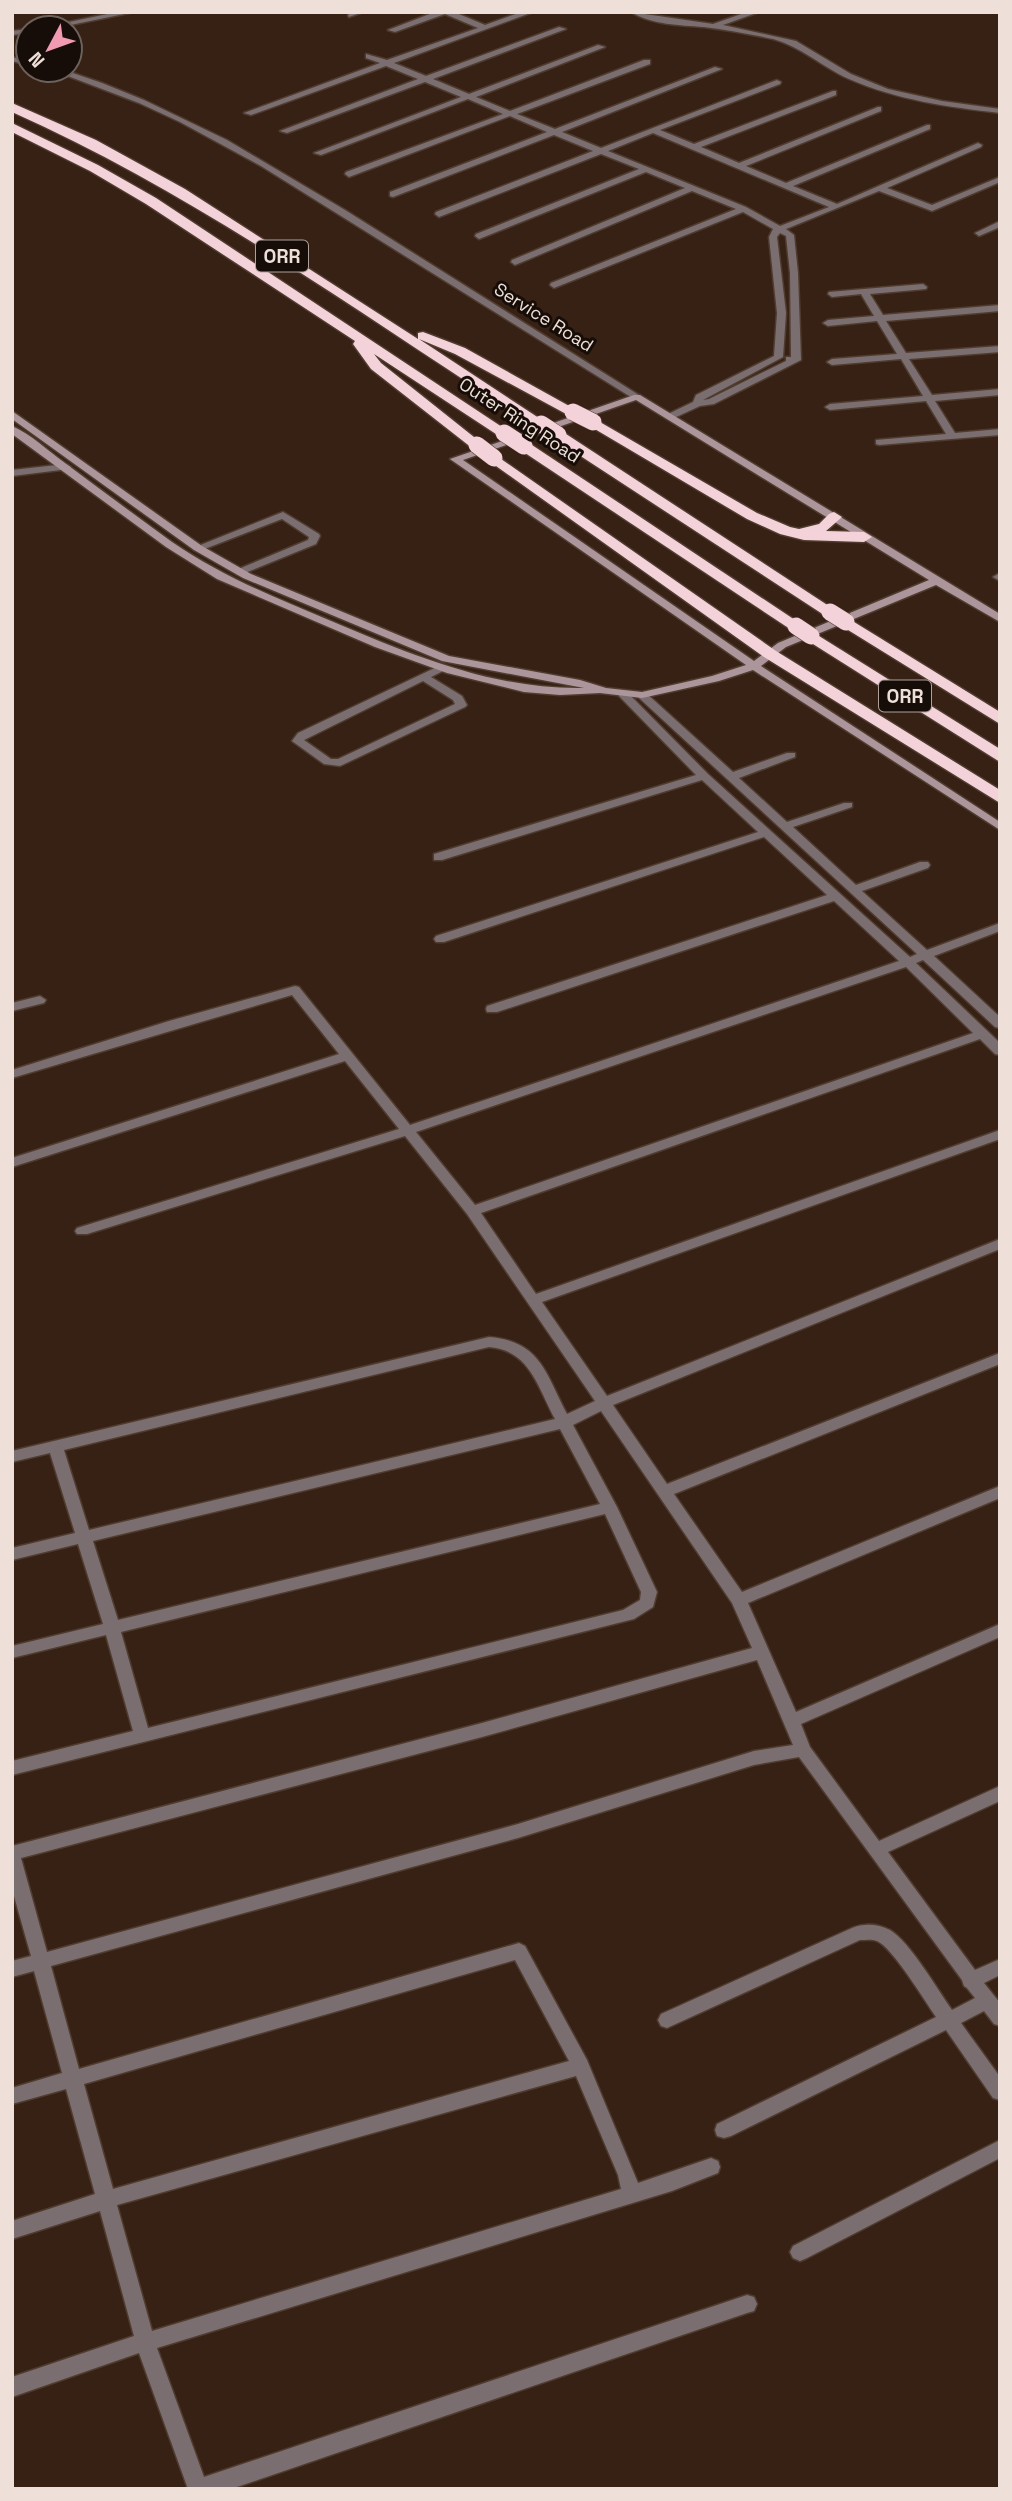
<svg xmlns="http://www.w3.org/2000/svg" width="1012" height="2501" viewBox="0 0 1012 2501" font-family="'Space Grotesk',sans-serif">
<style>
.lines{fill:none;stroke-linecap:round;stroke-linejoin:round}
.minor-casing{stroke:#503c2f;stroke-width:3}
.secondary-casing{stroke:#503c2f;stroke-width:3}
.motorway-casing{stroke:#503c2f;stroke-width:3}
.minor{fill:#7b6e70;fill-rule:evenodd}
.secondary{fill:#ac969b;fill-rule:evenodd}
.motorway{fill:#f4d2d9;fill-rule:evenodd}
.motorway-bridge-casing{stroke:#503c2f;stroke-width:18;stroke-linecap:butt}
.motorway-bridge{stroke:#f4d2d9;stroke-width:17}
.labels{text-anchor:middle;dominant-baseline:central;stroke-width:6;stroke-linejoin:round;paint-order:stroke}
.far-street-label{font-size:18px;fill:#eee0d8;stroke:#160d08}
.shield{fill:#160d08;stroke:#ada19a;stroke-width:2}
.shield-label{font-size:19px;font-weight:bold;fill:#eee0d8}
</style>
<rect width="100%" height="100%" fill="#362114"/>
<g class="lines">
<defs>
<g id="minor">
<polygon points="117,12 134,12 56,28 40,28"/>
<polygon points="352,12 363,12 349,17 348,15"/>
<path d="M435,12h19l31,13 36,-13h12l-139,51 32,13 133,-49 7,2 -133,50 36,15 129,-49 7,2 -129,50 34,14 134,-51h6v4l-133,50 38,15 160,-62 7,2 -160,63 39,16 176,-68 4,2 -1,2 -120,46 34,14 139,-53h3v4l-135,52 38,16 139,-56h3v4l-135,55 40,17 141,-58h3v4l-137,57 44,18 141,-61 4,2 -1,2 -94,41 45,17 68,-28v5l-68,29 -53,-20 -93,38 8,6 4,38 3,87 -87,44 -14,2 -26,12h-6v-4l25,-12 3,-7 78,-39 3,-43 -8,-76 4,-8 -30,-17 -189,76 -4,-3 1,-2 185,-74 -44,-18 -177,74 -4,-3 1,-2 173,-72 -39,-16 -167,67 -4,-3 1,-2 163,-65 -38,-15 -162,63 -4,-3 1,-2 157,-61 -39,-16 -161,62 -3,-1v-4l157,-60 -37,-16 -161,61 -4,-3 1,-2 157,-58 -35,-15 -147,56 -7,-2 147,-56 -36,-15 -138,51 -7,-2 138,-52 -32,-13 -135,49 -7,-2 136,-50 -14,-5v-4l21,6 91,-32 -33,-14 -50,18 -7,-2zM653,133l176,74 -49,19 -34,-19 -138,-56zM780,233l6,3 4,37 1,84h-5v4l-77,38 -6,1 80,-43 3,-44 -9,-76z"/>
<path d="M631,12l82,12 34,-12h12l-36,13 73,16 55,33 37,15 54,12 58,8v4c-52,-6 -103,-13 -151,-34 -27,-12 -47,-32 -76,-40 -23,-5 -46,-9 -69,-12 -24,-2 -52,-2 -73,-15z"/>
<polygon points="28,29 28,33 12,35 12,31"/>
<polygon points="12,57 28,61 28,65 12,61"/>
<polygon points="52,70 64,70 102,83 144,100 227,140 345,210 642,397 634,399 261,166 180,122 139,103"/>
<polygon points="1000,221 1000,227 979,236 975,233"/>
<polygon points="923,284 927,287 926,289 870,294 883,315 1000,305 1000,311 886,321 906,353 1000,346 1000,352 909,359 932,395 1000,389 1000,395 935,401 955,433 1000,429 1000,435 879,445 876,444 876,440 946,434 926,401 830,410 825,407 830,404 923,396 901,359 832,365 827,362 832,359 897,354 877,321 828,326 823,323 828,320 874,316 861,294 832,297 828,294 829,292"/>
<polygon points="66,464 71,467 69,469 12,476 12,470"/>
<polygon points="283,512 319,534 320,536 316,544 240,575 236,574 236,570 308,540 309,537 282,519 202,550 194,550 193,548"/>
<polygon points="998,574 1000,574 1000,581 993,577"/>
<path d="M441,665l4,1v4l-14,7 31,19 5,9 -2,2 -125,59 -16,-2 -32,-23 6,-8zM423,681l30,19 2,4 -117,55h-7l-27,-19z"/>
<path d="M623,691l4,1 81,82 202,183 7,-3 -279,-257v-4h8l87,79 54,-19h8v4l-56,21 48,44 57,-19h8v4l-59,20 63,58 64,-23h8l2,3 -2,3 -66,23 65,59 73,-27v8l-66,25 66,61v11l-5,-1 -72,-67 -7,3 84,80v12l-5,-1 -15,-15 -499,174 55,81 464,-164v9l-458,163 65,94 393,-157v10l-387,156 54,79 333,-131v11l-326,130 68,98 258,-106v12l-252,105 48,109 204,-88v13l-199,87 9,23 69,94 121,-55v15l-112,51 87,118 25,-11v16l-16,8 16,20v23l-6,-2 -10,-13 -23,12 39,54v23l-7,-2 -47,-68 -215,106 -7,2 -7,-2 -2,-6 2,-6 219,-107c-11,-16 -44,-70 -59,-76 -5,-2 -12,-1 -17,-1l-193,88 -6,-2 -3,-6 3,-6 191,-86c12,-5 26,-4 38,2 20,12 47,59 62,80l23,-12 -8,-10 -3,-2 -2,-6 -163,-223 -45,8 -236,73 -467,128 28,103 440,-126 6,3 62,114 51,123 73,-25 7,3 2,6 -2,6 -46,18 -515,157 47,129 543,-182 7,2 3,7 -3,7 -7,2 -516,176h-43l-49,-136 -127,44v-20l122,-41 -34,-125 -88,28v-18l83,-27 -29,-105 -54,15v-16l50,-15 -28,-102 -22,6v-16l19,-5 -19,-67v-43l470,-123 270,-75 -20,-45 -131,-192 -28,14 44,82 40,85 -4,15 -19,12 -622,156v-14l121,-30 -27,-96 -94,23v-12l91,-22 -25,-80 -66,16v-12l63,-15 -25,-80 -38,9v-11l477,-114c52,4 57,38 78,77l28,-13 -128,-187 -62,-78 -318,98h-10l-2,-3 2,-3 322,-99 -54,-68 -333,106v-9l327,-104 -47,-59 -280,83v-8l157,-49 126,-35 4,1 111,138 489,-164 -65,-60 -337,111h-10l-1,-3 1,-3 340,-111 -63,-58 -320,105h-8l-2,-3 2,-3 322,-104 -56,-52 -260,80h-8v-6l262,-79 -77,-79v-4zM906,967l67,66 -498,172 -59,-73zM489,1347c41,3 49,41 66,72l-466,111 -25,-80zM560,1429l40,75 -482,116 -25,-79zM605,1514l36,78 -1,8 -17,10 -475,118 -27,-96zM757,1660l36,85 -39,6 -236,73 -471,128 -26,-94 461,-121zM515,1960l54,101 -456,128 -29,-105zM576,2076l42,99 3,14 -469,142 -35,-126z"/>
<polygon points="40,996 46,1000 44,1003 12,1011 12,1003"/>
<polygon points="1000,2140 1000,2158 807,2258 800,2261 793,2258 790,2252 793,2246"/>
</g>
<path id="secondary" d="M634,395h6l360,219v8l-64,-37 -150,62 -25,19 239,156v8l-247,-160 -34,11 -77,17 -42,-5 -40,2 -36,-3 -77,-19 -72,-26 -158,-68 -51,-32 -154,-113v-8c19,8 36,25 53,37 35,26 71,53 107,79 48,33 99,54 152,76 83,35 168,72 260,70l-142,-27 -199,-83 -49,-28 -182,-131v-8l190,135 49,28 198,82 131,24 26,8 36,4 70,-16 34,-11 -296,-206zM636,400l293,180 -151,63 -24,18 -291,-201z"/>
<g id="motorway">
<path d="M12,103l84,37 89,49 233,150v-6l5,-1 42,16 115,64 -7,4 -5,-1 -113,-61 -36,-15 129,85 -2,3h-10c-171,-110 -338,-232 -524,-315z"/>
<polygon points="12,123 98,165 156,198 511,433 509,436 499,436 374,354 381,363 484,445 477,449 472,448 371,369 353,344 355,341 146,204 90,171 12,132"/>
<polygon points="593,418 757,513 790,527 799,529 819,524 829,514 834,512 842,517 826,531 864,532 872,537 864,542 804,540 780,534 747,519 588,425 586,422 588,419"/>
<polygon points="558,431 563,432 838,612 836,615 824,615 553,438 551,435"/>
<polygon points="524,442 529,443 804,626 802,629 790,629 519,449 517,446 519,443"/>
<polygon points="494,454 776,651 1000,790 1000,803 764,657 489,461 487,458"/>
<polygon points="846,617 1000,712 1000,724 840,625 838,622"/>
<polygon points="811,631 1000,749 1000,762 805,639 803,636 805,633"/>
</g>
</defs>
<use href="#minor" class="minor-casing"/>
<use href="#secondary" class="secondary-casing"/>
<use href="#motorway" class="motorway-casing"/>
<use href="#minor" class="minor"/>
<use href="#secondary" class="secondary"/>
<use href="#motorway" class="motorway"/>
<defs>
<g id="motorway-bridge">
<polyline points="573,412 593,422"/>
<polyline points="541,424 558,435"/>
<polyline points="504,433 524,446"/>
<polyline points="477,445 494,458"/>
<polyline points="830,612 846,622"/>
<polyline points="796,626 811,636"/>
</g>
</defs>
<use href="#motorway-bridge" class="motorway-bridge-casing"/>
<use href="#motorway-bridge" class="motorway-bridge"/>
</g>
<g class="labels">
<g class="far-street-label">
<text transform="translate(544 317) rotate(32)">Service Road</text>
<text transform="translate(520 420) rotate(33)">Outer Ring Road</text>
</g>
<g class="shield">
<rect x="256" y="240.5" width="52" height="31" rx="5"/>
<rect x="879" y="680.5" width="52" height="31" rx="5"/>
</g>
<g class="shield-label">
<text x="282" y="256">ORR</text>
<text x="905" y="696">ORR</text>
</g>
</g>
<rect width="1012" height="2501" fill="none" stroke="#eee0d8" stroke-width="28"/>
<g transform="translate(49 49) rotate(229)"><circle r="33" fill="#160d08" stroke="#6c615b" stroke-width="2"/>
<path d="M0-5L12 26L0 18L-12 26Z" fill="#f19ab1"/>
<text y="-10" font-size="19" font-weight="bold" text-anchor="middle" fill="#eee0d8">N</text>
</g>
</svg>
